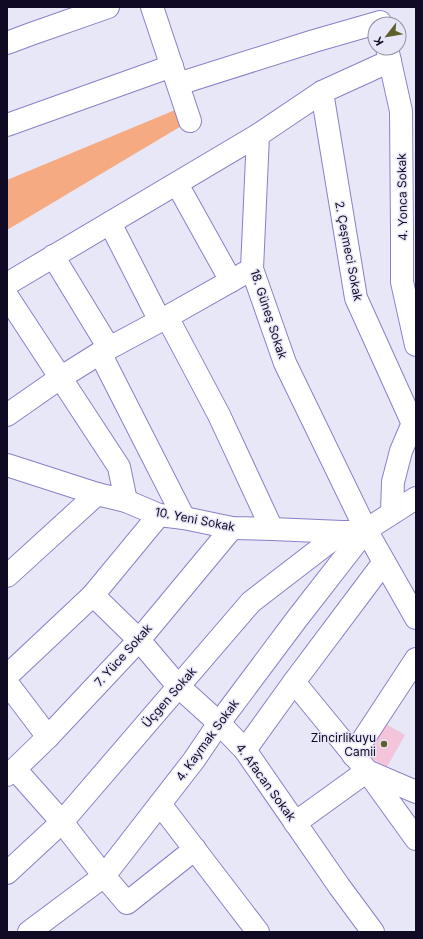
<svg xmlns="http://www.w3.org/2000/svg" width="423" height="939" viewBox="0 0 423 939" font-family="Inter,sans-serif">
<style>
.green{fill:#f6aa81}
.building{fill:#f3c4da}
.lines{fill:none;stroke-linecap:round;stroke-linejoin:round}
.minor-casing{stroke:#8980c8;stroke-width:24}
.minor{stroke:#fff;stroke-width:22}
.poi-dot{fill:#60602d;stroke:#e8e7f7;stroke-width:1.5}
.labels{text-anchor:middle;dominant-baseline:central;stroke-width:3;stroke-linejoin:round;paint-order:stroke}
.street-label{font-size:12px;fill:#100a25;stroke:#e8e7f7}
.poi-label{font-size:12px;fill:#100a25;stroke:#e8e7f7;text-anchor:end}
</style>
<rect width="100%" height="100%" fill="#e8e7f7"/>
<polygon class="green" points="175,110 183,125 7,230 7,180"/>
<polygon class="building" points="381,721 405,735 387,767 363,754"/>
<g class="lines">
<defs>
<g id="minor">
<polyline points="152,7 190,121"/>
<polyline points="7,43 31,34 108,7"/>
<polyline points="387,48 401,111 402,231 402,282 416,345"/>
<polyline points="390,61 322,92 258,135 252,269 285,363 366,530 416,618"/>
<polyline points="178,84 314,41 380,22"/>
<polyline points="322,92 356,298 413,424"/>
<polyline points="7,125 172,66"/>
<polyline points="177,184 231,281"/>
<polyline points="110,223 160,321"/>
<polyline points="53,256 109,348"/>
<polyline points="7,284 258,135"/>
<polyline points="7,296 119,467 126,501"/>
<polyline points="167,317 219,415 272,529"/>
<polyline points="100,353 184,518"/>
<polyline points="7,415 60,378 100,353 167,317 252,269"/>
<polyline points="7,465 97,494 126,501 159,515 184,518 232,528 272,529 342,532 349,532"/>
<polyline points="392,512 393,482 401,451 416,416"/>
<polyline points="7,576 97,494"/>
<polyline points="93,595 139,640 178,686 219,723 245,750 339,886 373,932"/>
<polyline points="7,676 93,595 159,515"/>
<polyline points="294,682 367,771 416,839"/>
<polyline points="7,683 48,737"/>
<polyline points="245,750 294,682 384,562"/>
<polyline points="353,755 416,659"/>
<polyline points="15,769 62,822 104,876 127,903 195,849"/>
<polyline points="7,775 15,769 48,737 139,640 232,528"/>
<polyline points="160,804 258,932"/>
<polyline points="295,823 367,771 416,792"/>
<polyline points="7,873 62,822 251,602 342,532"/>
<polyline points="29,932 104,876 194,760 219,723 296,620 366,530 416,498"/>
</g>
</defs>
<use href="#minor" class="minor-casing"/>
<use href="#minor" class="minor"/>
</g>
<circle class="poi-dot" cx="384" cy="744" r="4"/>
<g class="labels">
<g class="street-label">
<text transform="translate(402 197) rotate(-91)">4. Yonca Sokak</text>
<text transform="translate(349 251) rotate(79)">2. Çeşmeci Sokak</text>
<text transform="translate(269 314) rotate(72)">18. Güneş Sokak</text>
<text transform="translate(195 519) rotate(11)">10. Yeni Sokak</text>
<text transform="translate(123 655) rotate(-48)">7. Yüce Sokak</text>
<text transform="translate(169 697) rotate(-49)">Üçgen Sokak</text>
<text transform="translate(207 740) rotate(-54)">4. Kaymak Sokak</text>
<text transform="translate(266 782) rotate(54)">4. Afacan Sokak</text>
</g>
<g class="poi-label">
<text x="376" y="737">Zincirlikuyu<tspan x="376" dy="14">Camii</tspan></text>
</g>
</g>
<rect width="423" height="939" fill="none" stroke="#100a25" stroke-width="16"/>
<g transform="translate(387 36) rotate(239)"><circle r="19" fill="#e8e7f7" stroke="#928fa3"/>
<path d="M0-3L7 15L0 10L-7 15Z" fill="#60602d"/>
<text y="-6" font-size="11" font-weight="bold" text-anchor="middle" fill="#100a25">K</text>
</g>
</svg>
